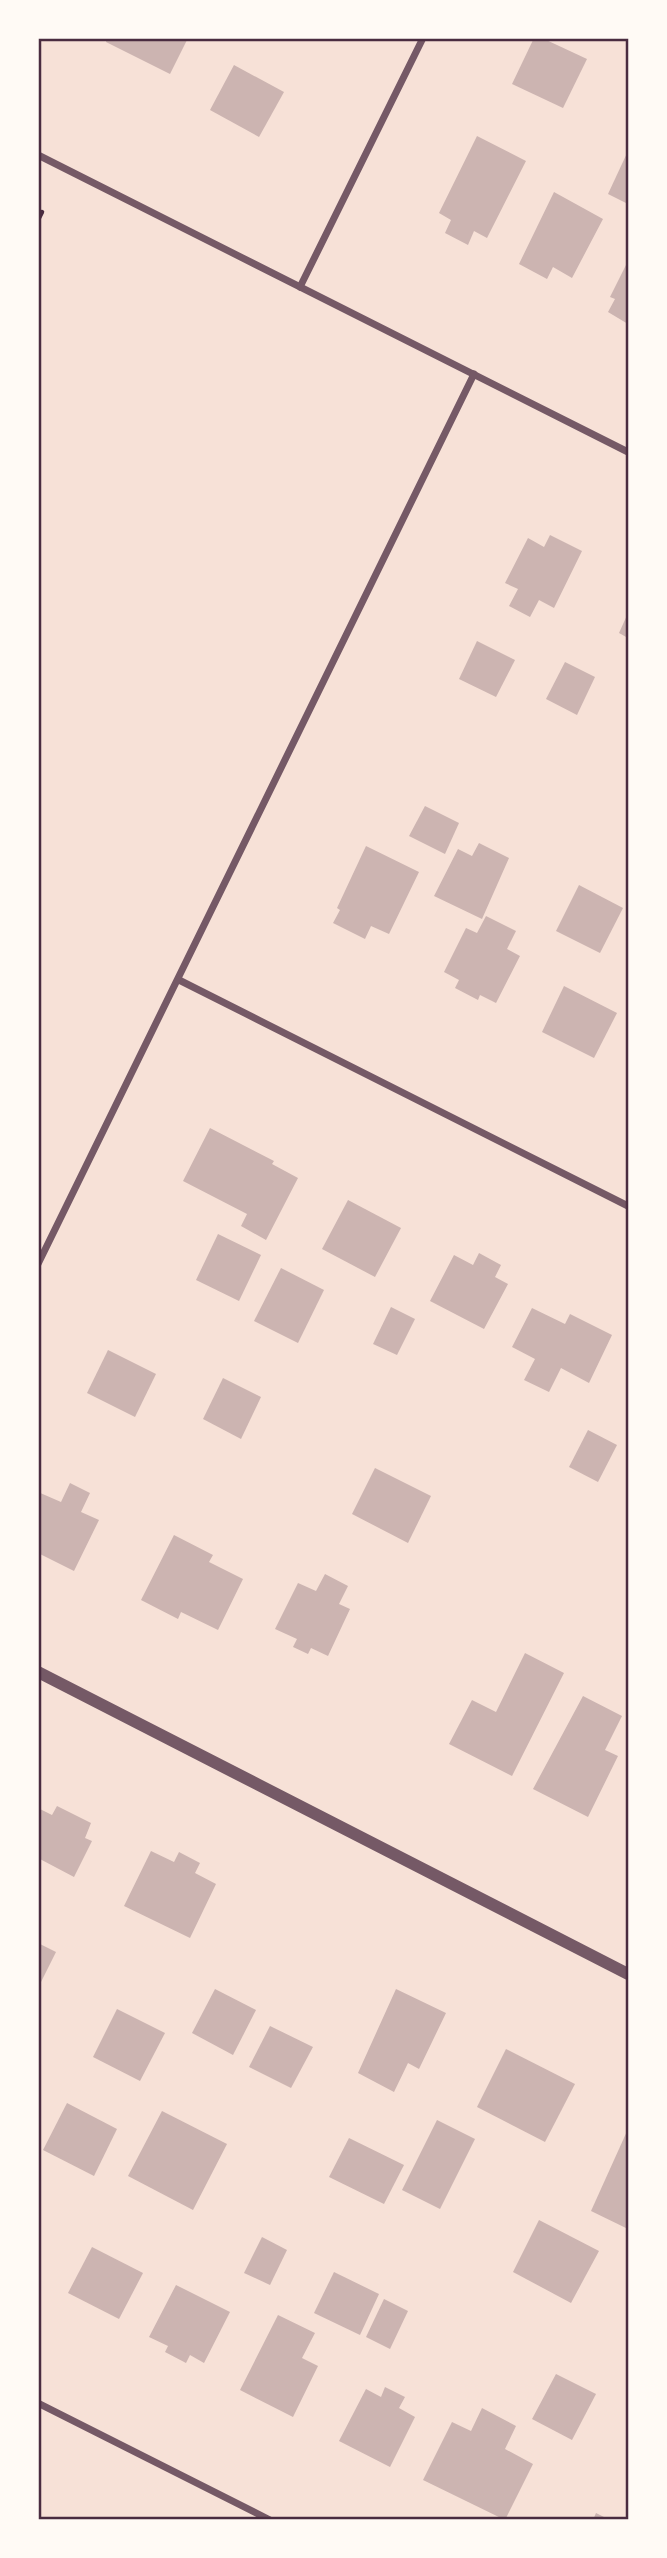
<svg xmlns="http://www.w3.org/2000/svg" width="667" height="2558" viewBox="0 0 667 2558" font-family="'Archivo Narrow',sans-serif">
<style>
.building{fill:#ccb4b1}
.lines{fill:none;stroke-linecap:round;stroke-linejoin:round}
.path{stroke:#4a2c40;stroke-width:4.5}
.minor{stroke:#755966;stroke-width:7}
.tertiary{stroke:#755966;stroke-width:12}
.neatline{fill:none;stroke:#4a2c40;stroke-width:2.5}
</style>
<rect width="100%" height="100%" fill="#f7e1d7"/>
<g class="building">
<polygon points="107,38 188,38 170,74 106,42"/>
<polygon points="534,38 542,38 587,59 563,108 512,84"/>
<polygon points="234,65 284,92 259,137 210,110"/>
<polygon points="477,136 526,161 487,238 474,231 468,245 445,233 451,220 439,213"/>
<polygon points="628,151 628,204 608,194"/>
<polygon points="554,192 603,219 572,278 553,267 547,279 519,264"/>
<polygon points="628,261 628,324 608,312 615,299 610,297"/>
<polygon points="550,535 582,551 554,608 539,600 530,617 509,606 518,589 505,583 528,538 544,547"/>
<polygon points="628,613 628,638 619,633"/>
<polygon points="477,641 515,660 496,697 459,679"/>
<polygon points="565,662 595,677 577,715 546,699"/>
<polygon points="425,806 459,823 445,854 409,836"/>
<polygon points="479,843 509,858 482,919 434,896 458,849 472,856"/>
<polygon points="366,846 419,872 389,934 371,926 365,939 333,923 340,910 337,908"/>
<polygon points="579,885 623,908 600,953 556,931"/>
<polygon points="486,916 516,931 507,949 520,956 496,1003 480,995 478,1000 455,988 459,980 444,972 466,928 477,933"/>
<polygon points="564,986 617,1013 594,1058 542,1032"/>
<polygon points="210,1128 274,1161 272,1164 298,1178 266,1240 241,1226 247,1214 183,1181"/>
<polygon points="348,1200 401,1228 375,1277 322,1249"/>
<polygon points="218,1234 261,1255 239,1301 196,1280"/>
<polygon points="479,1253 501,1265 495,1277 508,1284 484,1329 430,1301 454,1255 473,1265"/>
<polygon points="281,1268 324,1290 298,1343 254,1321"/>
<polygon points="391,1307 415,1319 397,1355 373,1344"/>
<polygon points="532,1308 565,1324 570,1314 612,1335 589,1383 561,1368 549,1392 524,1380 535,1359 512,1347"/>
<polygon points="108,1350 156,1374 135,1417 87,1393"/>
<polygon points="223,1378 261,1397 241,1439 203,1419"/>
<polygon points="588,1430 617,1445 598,1482 569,1467"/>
<polygon points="375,1468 431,1496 408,1543 352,1514"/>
<polygon points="70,1483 90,1493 81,1512 99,1520 74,1571 38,1553 38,1492 61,1502"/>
<polygon points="174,1535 213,1555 209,1562 243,1579 218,1630 181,1612 178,1619 141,1600"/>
<polygon points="325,1574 348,1586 339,1604 350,1609 328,1656 311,1648 308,1654 293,1647 297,1639 275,1629 298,1583 316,1591"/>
<polygon points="525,1653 564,1673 512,1776 449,1744 472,1700 496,1712"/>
<polygon points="583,1696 622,1716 605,1750 618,1756 588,1817 533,1789"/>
<polygon points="57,1806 91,1823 85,1838 92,1841 74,1877 38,1858 38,1808 52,1815"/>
<polygon points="151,1851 174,1862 179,1852 200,1863 195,1873 216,1884 190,1938 124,1906"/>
<polygon points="38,1943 56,1952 38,1988"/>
<polygon points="215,1989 256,2010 233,2055 192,2033"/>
<polygon points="396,1989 446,2013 419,2069 408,2063 394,2092 358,2073"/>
<polygon points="117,2009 165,2033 140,2081 93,2057"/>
<polygon points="270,2026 313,2047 291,2088 249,2067"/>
<polygon points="506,2049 575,2084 545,2142 477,2107"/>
<polygon points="67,2103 117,2129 94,2176 43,2150"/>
<polygon points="162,2111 227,2144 193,2210 128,2176"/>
<polygon points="437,2120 475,2139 440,2209 402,2190"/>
<polygon points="628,2129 628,2229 591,2211"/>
<polygon points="349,2138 404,2165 384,2204 329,2177"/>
<polygon points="539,2220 599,2251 571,2303 513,2272"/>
<polygon points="262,2237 287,2250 270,2285 244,2273"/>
<polygon points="92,2247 143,2273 119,2319 68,2293"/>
<polygon points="334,2272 379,2294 360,2335 314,2313"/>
<polygon points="176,2285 230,2312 204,2363 190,2355 186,2363 165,2352 168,2346 149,2337"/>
<polygon points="384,2299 408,2311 390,2349 366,2337"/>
<polygon points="278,2315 315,2333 302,2358 318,2366 293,2417 240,2390"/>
<polygon points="556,2374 596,2394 572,2440 532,2419"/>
<polygon points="385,2387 405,2397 399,2408 415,2417 390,2467 339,2441 366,2389 381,2397"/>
<polygon points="482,2408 516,2426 505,2449 533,2464 505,2520 423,2480 452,2422 471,2431"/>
<polygon points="596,2513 610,2520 593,2520"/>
</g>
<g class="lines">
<polyline class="path" points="38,220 42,212"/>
<g class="minor">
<polyline points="38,155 628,452"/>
<polyline points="300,287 423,38"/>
<polyline points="179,980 628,1206"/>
<polyline points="38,1264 474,374"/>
<polyline points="38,2403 270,2520"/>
</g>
<polyline class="tertiary" points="38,1672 628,1974"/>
</g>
<rect width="667" height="2558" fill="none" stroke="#fffaf5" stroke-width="80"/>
<rect x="40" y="40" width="587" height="2478" class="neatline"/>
</svg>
